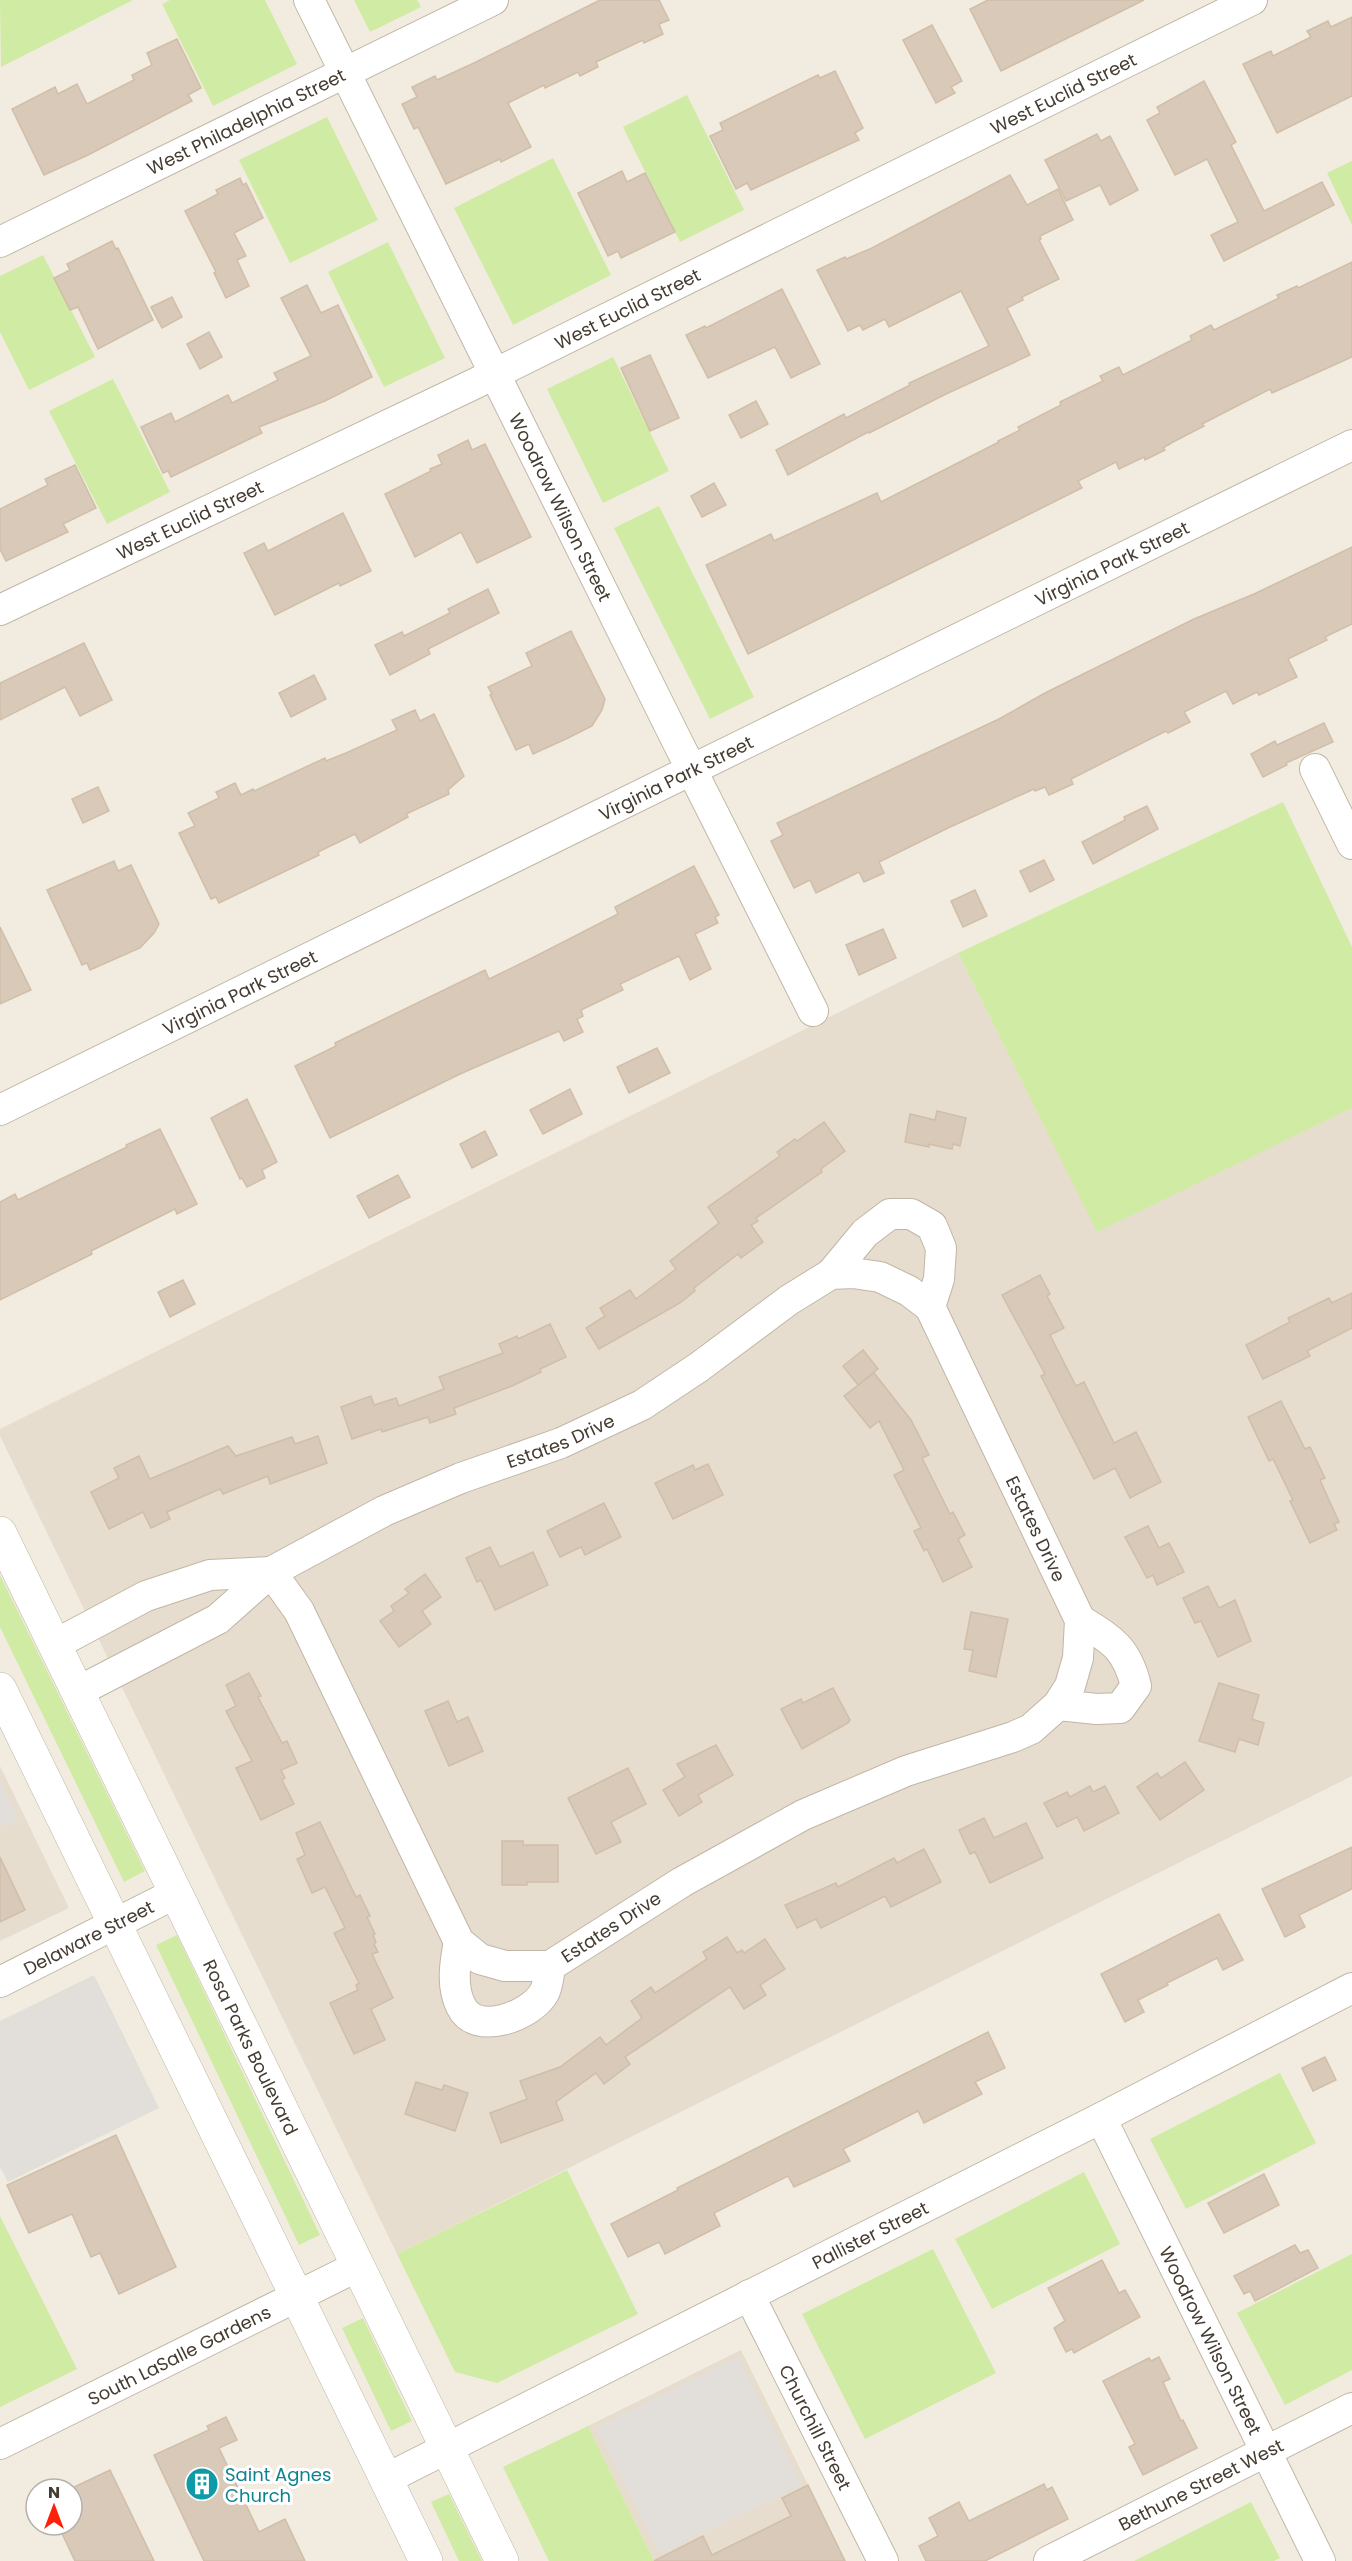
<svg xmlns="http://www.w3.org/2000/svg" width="1352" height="2561" viewBox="0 0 1352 2561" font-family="Poppins,sans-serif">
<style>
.residential{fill:#e7ddce}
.green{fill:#d0eba4}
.parking{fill:#e2deda}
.building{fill:#d8c9b8;stroke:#d0bea8;stroke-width:1.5}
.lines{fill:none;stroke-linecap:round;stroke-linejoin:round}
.minor-casing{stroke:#c1b6a6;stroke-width:32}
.tertiary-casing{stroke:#c1b6a6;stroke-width:34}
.minor{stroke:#fff;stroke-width:30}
.tertiary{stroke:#fff;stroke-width:33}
.labels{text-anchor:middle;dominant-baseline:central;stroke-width:6;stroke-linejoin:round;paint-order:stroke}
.street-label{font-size:18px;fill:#443b31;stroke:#fff}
.culture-label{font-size:18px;fill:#0d838f;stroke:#fff;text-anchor:start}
</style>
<rect width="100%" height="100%" fill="#f2ece0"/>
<g class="residential">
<polygon points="958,953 1097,1231 1352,1108 1352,1776 397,2254 0,1436 0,1429"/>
<polygon points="0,1766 69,1908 0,1941"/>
<polygon points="741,2350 846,2561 654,2561 588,2426"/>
</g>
<g class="green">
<polygon points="0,0 133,0 1,67"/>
<polygon points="170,0 265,0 297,64 213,106 162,4"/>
<polygon points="354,0 417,0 421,7 370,32"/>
<polygon points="687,95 744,210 680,242 623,127"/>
<polygon points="327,117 378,220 290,263 239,160"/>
<polygon points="553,158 611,275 513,325 454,208"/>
<polygon points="1352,161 1352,225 1327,173"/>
<polygon points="388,242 445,358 384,387 328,272"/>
<polygon points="43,255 95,357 29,390 0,332 0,276"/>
<polygon points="613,357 669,471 603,503 547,389"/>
<polygon points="113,379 170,492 107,524 49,411"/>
<polygon points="659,506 754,697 710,719 614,528"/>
<polygon points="1283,802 1352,947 1352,1108 1097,1232 958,953"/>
<polygon points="0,1575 145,1871 124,1882 0,1627"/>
<polygon points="177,1935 320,2235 299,2245 156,1945"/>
<polygon points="1280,2073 1316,2143 1186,2209 1150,2139"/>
<polygon points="567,2170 638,2314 497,2383 455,2372 397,2254"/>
<polygon points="1084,2172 1120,2244 992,2309 955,2239"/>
<polygon points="0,2216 77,2369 0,2407"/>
<polygon points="933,2249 996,2373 865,2439 802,2314"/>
<polygon points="1352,2254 1352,2370 1285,2405 1237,2313"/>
<polygon points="363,2318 412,2421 391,2431 342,2328"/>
<polygon points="588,2426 654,2561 549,2561 503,2467"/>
<polygon points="449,2494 482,2561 459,2561 431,2502"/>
<polygon points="1251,2502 1280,2558 1274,2561 1134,2561"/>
</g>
<g class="parking">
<polygon points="0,1780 18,1819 0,1827"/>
<polygon points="94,1975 159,2108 8,2182 0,2167 0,2021"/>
<polygon points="738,2357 801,2485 660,2554 596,2428"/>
</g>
<g class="building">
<polygon points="600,0 659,0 669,20 659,24 663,34 644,43 643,40 596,62 598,67 580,76 578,72 545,88 544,85 508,103 531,147 501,162 500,159 446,184 418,127 414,129 402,104 417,97 412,87 435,76 437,80 474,63"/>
<polygon points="988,0 1144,0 1001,71 970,9"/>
<polygon points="1352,17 1352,96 1277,133 1243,64 1271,51 1273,56 1311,37 1307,31 1328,21 1331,27"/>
<polygon points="932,25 962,81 951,87 955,93 936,103 903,40"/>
<polygon points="177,39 201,88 188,95 192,101 88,155 44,175 12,109 55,87 58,94 77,84 87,104 134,80 132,75 152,65 147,53"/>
<polygon points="835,71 863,128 855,133 859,140 751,190 747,183 736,189 710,136 723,130 720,123 818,75 820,78"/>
<polygon points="1204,81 1236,142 1231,145 1264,211 1322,182 1334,205 1224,261 1211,235 1238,222 1207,159 1175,175 1147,120 1160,113 1157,107"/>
<polygon points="1097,134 1101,141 1110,136 1138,190 1110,205 1100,185 1066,201 1045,160"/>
<polygon points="622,171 627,182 645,173 675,232 621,258 618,251 608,256 578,193"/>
<polygon points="1010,175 1027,205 1058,189 1073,220 1040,236 1041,239 1039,240 1059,279 1022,297 1023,300 1007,308 1030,355 944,395 869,433 868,432 788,475 776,450 844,414 846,418 910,385 909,383 989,346 961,291 889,327 885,319 863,330 860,325 848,331 817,270 845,257 846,259 872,248"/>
<polygon points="240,178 243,185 246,183 263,218 234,233 246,256 237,260 249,286 226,298 214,273 216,272 185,211 218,194 216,190"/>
<polygon points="112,241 116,249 118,248 153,320 98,349 78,307 70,310 54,278 70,270 67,264"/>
<polygon points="1352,262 1352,357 1272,393 1270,389 1202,424 1204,426 1173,442 1163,448 1165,450 1145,460 1144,457 1119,469 1116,462 1078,481 1082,488 748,654 706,565 771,534 774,541 877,493 881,502 999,442 998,441 1020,430 1018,427 1061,405 1060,402 1103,381 1100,376 1119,367 1123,375 1192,340 1190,336 1211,325 1214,330 1279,298 1277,295 1297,286 1298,288"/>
<polygon points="307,285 321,313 338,305 372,377 325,401 259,427 262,433 171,477 168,471 163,473 141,427 171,413 175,422 228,395 232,403 278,380 274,373 311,356 281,298"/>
<polygon points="782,289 820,364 791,378 775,347 708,378 686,335 705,326 706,328"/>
<polygon points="172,297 182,317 162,328 151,307"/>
<polygon points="209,332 222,357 200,369 187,344"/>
<polygon points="650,355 679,418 650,431 621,368"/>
<polygon points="756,401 768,424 741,438 729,415"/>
<polygon points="468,440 472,450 485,444 531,537 477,563 461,532 415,557 385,494 431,471 430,469 442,464 438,455"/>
<polygon points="75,465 96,508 63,524 68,532 6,561 0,549 0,509 48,485 45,479"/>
<polygon points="714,483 726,505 702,517 691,496"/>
<polygon points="343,513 371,571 340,586 339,583 275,615 244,553 264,543 268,551"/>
<polygon points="1352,547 1352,624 1325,637 1327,640 1288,659 1297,677 1259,695 1257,692 1233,704 1226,691 1184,712 1190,722 1168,733 1166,731 1071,779 1073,784 1049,795 1045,787 1035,791 1034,789 948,828 879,862 884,873 864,882 859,872 816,893 810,880 794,888 771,841 783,835 777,823 999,719 1045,693 1194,619 1254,594"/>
<polygon points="488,589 499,613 428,649 430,654 390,675 375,645 402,632 404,636 450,613 448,609"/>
<polygon points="571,631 605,699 602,710 592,726 568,738 533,754 529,744 516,750 490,695 492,694 488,687 532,666 526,653"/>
<polygon points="84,643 112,700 80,716 65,687 0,720 0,683"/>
<polygon points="314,675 326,699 291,717 279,693"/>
<polygon points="415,710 420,721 434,714 464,776 448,790 449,794 406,814 408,817 360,843 355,834 318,852 319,855 219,903 216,897 211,899 179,833 195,826 188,813 219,798 216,792 235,783 241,795 253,789 254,791 325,758 326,761 346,753 397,730 392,720"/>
<polygon points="1324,723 1333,742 1286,763 1287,765 1263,777 1251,754 1275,741 1277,745"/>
<polygon points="98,787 109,811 83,823 72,799"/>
<polygon points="1147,806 1158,829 1093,864 1082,842 1125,820 1124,817"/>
<polygon points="1044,860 1054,880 1030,892 1020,871"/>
<polygon points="114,861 118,871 131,865 159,924 154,933 140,948 90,970 87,963 82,965 47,890"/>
<polygon points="694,866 719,915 715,917 718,923 695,934 711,969 690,980 679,956 620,984 623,990 581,1010 583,1016 577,1019 583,1032 564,1041 559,1031 460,1074 330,1138 295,1066 336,1046 335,1043 485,970 489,979 534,957 618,914 615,907"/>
<polygon points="975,890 987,916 963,927 951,901"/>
<polygon points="0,927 31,990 0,1004"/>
<polygon points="883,929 896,958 859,975 846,945"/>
<polygon points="657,1048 670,1073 629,1093 617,1067"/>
<polygon points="570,1089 582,1114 543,1134 530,1110"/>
<polygon points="247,1099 277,1162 262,1170 265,1178 247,1187 242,1178 240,1179 211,1118"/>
<polygon points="937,1111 966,1118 960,1146 953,1144 952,1149 928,1144 929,1147 905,1142 910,1114 935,1120"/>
<polygon points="824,1122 845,1151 821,1169 822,1172 756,1218 758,1221 751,1225 763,1242 741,1258 738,1254 694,1288 695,1291 680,1303 599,1349 586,1328 605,1316 600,1308 630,1290 636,1299 676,1269 670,1261 719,1223 708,1207 780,1156 777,1152 795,1139 797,1141"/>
<polygon points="160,1129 197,1204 177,1214 175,1209 91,1251 92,1254 0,1300 0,1202 15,1194 18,1200 127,1147 126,1145"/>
<polygon points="485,1131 497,1155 472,1168 460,1144"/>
<polygon points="398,1175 410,1197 369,1218 357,1196"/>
<polygon points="1040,1275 1050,1294 1047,1296 1064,1328 1050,1335 1076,1386 1084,1382 1114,1443 1136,1432 1161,1482 1130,1498 1115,1468 1094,1479 1041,1376 1045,1374 1002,1295"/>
<polygon points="183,1280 195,1304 170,1317 158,1292"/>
<polygon points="1352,1293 1352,1328 1307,1351 1310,1356 1263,1379 1246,1345 1290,1322 1288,1318 1329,1298 1332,1303"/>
<polygon points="550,1324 566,1357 540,1369 541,1372 512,1386 454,1408 456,1414 430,1423 428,1417 382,1432 381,1429 352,1439 341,1407 371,1396 374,1405 396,1398 399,1406 444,1389 439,1377 503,1353 499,1344 517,1336 518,1339"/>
<polygon points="863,1350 878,1369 858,1385 843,1366"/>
<polygon points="874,1373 911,1420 929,1455 922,1458 950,1514 953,1512 965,1535 958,1539 972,1567 943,1582 927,1549 924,1551 914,1531 921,1528 894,1475 904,1470 879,1421 870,1428 844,1396"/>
<polygon points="1281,1401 1305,1449 1310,1447 1325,1478 1320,1480 1339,1522 1334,1524 1337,1530 1310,1543 1290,1501 1293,1500 1273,1459 1269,1461 1248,1417"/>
<polygon points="318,1436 327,1463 270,1484 268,1476 223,1494 220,1489 167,1512 170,1519 151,1528 143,1512 109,1529 91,1492 119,1478 114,1468 139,1456 150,1479 228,1446 236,1456 292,1437 295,1444"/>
<polygon points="708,1464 723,1495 673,1519 655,1483 693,1465 695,1470"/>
<polygon points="604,1503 621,1537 585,1555 581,1547 560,1557 547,1531"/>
<polygon points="1148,1526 1159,1548 1169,1543 1184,1572 1157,1585 1153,1575 1147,1578 1125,1537"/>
<polygon points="490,1547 500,1567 533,1552 548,1585 495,1610 481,1580 477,1582 466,1558"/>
<polygon points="425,1574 441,1597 422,1611 431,1624 399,1647 380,1621 394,1611 391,1606 409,1593 405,1589"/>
<polygon points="1208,1586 1219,1608 1235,1600 1251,1641 1218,1657 1201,1621 1195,1623 1183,1598"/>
<polygon points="971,1612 1008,1619 996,1677 969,1671 973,1650 964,1649"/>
<polygon points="249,1673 261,1696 258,1697 282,1743 287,1741 297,1763 281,1770 285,1778 282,1780 294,1804 261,1820 236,1768 252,1761 226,1711 236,1706 226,1685"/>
<polygon points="1219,1683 1259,1695 1252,1719 1264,1723 1258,1745 1239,1739 1235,1752 1199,1741"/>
<polygon points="833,1688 850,1720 848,1723 802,1749 781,1709 801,1699 803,1703"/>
<polygon points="448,1701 457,1722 468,1717 483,1751 449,1766 425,1711"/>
<polygon points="716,1745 733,1775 698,1795 702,1802 679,1816 663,1790 685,1777 677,1764"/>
<polygon points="1185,1762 1204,1790 1160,1820 1137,1787 1157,1773 1161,1778"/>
<polygon points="628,1768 646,1804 611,1822 621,1842 596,1854 568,1798"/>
<polygon points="1090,1786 1093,1792 1105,1786 1119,1813 1084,1831 1077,1817 1057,1827 1044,1803 1067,1792 1070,1797"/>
<polygon points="984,1818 994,1838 1026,1823 1043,1858 990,1883 975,1852 970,1854 959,1830"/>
<polygon points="320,1822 356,1897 360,1895 370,1916 367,1917 375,1934 373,1935 376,1942 374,1944 378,1952 372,1954 393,1998 371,2009 385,2040 354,2054 330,2003 358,1990 356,1985 359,1983 334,1933 345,1928 325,1887 312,1893 297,1859 305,1855 296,1833"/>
<polygon points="502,1841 523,1841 523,1845 558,1845 558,1882 527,1882 527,1885 502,1885"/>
<polygon points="1352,1847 1352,1889 1299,1915 1305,1927 1285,1937 1262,1889"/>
<polygon points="924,1849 941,1882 891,1907 885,1896 821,1928 816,1919 797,1928 785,1905 836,1883 838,1887 894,1858 897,1863"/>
<polygon points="0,1857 25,1910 0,1922"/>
<polygon points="1219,1914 1243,1960 1223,1970 1217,1958 1167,1983 1168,1985 1138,2000 1144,2012 1125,2022 1101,1974"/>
<polygon points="727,1937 737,1953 742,1950 744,1953 765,1939 785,1969 760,1985 766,1995 744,2009 730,1987 625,2057 630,2064 604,2084 596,2073 556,2102 563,2120 501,2143 490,2113 527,2099 520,2081 560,2067 600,2037 606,2045 642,2018 631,2001 651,1987 655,1993 707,1959 703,1952"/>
<polygon points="988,2032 1005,2068 975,2082 982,2094 924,2123 918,2111 843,2149 850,2161 794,2187 788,2176 714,2213 720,2226 665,2254 659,2242 628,2257 611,2224 678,2190 677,2188"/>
<polygon points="1325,2057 1336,2080 1313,2091 1302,2068"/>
<polygon points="416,2082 442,2090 444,2085 468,2093 455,2131 405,2114"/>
<polygon points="116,2135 176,2267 119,2294 100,2253 91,2257 72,2214 29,2233 7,2185"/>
<polygon points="1264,2174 1279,2205 1224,2233 1208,2203"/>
<polygon points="1295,2245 1300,2253 1308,2250 1318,2268 1255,2301 1250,2291 1244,2294 1234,2276"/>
<polygon points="1102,2260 1119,2293 1125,2290 1140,2317 1074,2353 1072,2349 1066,2352 1054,2328 1065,2321 1048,2288"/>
<polygon points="1159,2357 1170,2379 1163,2382 1181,2421 1183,2420 1197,2448 1143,2475 1129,2447 1135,2444 1103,2381 1149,2358 1151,2361"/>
<polygon points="226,2417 237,2440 219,2448 259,2532 285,2519 305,2561 204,2561 154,2455 209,2430 207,2426"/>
<polygon points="110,2470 154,2561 75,2561 58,2525 72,2525 72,2489 70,2489"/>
<polygon points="1044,2484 1047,2490 1052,2487 1068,2519 985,2561 926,2561 919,2546 938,2536 929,2518 959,2502 969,2521"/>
<polygon points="808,2485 845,2561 654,2561 703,2536 712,2555 791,2516 782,2498"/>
</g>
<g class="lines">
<defs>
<g id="minor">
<path id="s1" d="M309,0l367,739 137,272"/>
<path id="s2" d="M0,242l493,-242"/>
<path id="s3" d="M0,610l474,-226 778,-384"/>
<polyline points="1315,769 1352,844"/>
<path id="s4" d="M0,1110l1352,-665"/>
<polyline points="831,1274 865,1233 890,1214 911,1214 932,1226 941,1248 939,1279 930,1307"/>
<polyline points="54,1645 146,1596 210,1575 271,1572"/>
<path id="s5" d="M77,1692l141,-73 53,-47 113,-61 77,-33 100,-35 81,-38 57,-38 90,-67 42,-26 22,-1 27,4 29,14 21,16 150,313 -2,38 -8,28 -12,19 -27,24 -18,8 -107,34 -103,44 -121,67 -132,84h-45l-25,-7 -21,-17 -160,-331 -28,-39"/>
<path d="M1058,1705l39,4 23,-1 16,-22c-9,-38 -25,-47 -56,-66"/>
<path d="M459,1942c-4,20 -8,45 2,64 14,31 70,10 83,-13 4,-7 5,-19 6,-27"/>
<path id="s6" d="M0,1982l176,-89"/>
<path id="s7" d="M1101,2118l219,443"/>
<path id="s8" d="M749,2295l134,266"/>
<path id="s9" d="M0,2444l358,-178"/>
<path id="s10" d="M386,2479l715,-361 251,-130"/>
<path id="s11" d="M1049,2561l303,-153"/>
</g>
<g id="tertiary">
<path id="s12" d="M0,1533l502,1028"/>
<polyline points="0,1689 426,2561"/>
</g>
</defs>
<use href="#minor" class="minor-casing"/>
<use href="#tertiary" class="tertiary-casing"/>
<use href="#minor" class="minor"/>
<use href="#tertiary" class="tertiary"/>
</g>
<defs>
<symbol id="building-disc" viewBox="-11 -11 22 22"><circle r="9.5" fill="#0f9aa8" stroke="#fff"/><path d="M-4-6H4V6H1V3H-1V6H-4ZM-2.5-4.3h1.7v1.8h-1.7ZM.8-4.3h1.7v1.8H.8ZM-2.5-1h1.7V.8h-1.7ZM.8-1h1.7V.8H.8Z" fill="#fff"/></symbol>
</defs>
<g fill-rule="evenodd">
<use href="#building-disc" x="183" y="2465" width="38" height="38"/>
</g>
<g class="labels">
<g class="street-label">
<text stroke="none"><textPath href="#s3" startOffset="1182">West Euclid Street</textPath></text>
<text stroke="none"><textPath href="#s2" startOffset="274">West Philadelphia Street</textPath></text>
<text stroke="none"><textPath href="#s3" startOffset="696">West Euclid Street</textPath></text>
<text stroke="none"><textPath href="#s1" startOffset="566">Woodrow Wilson Street</textPath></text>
<text stroke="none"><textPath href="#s3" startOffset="210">West Euclid Street</textPath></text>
<text stroke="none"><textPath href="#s4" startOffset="1239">Virginia Park Street</textPath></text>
<text stroke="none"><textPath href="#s4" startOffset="753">Virginia Park Street</textPath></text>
<text stroke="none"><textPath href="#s4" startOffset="267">Virginia Park Street</textPath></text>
<text stroke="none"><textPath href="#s5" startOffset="548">Estates Drive</textPath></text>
<text stroke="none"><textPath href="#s5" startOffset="1221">Estates Drive</textPath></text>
<text transform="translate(611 1927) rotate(-33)">Estates Drive</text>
<text stroke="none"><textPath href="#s6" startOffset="99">Delaware Street</textPath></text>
<text stroke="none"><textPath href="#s12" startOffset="572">Rosa Parks Boulevard</textPath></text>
<text stroke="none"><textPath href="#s10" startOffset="542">Pallister Street</textPath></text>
<text stroke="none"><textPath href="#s7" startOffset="248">Woodrow Wilson Street</textPath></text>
<text stroke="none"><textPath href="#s9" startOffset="200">South LaSalle Gardens</textPath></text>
<text stroke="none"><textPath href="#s8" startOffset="148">Churchill Street</textPath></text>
<text stroke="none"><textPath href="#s11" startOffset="170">Bethune Street West</textPath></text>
</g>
<g class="culture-label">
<text x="225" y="2474">Saint Agnes<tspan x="225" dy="21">Church</tspan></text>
</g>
</g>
<g transform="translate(54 2507)"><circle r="28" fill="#ffffff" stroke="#b4b1ad" stroke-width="1.5"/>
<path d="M0-4.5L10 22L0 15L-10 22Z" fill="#ff200b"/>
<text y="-9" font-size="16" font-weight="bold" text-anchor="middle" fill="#443b31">N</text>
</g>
</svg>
